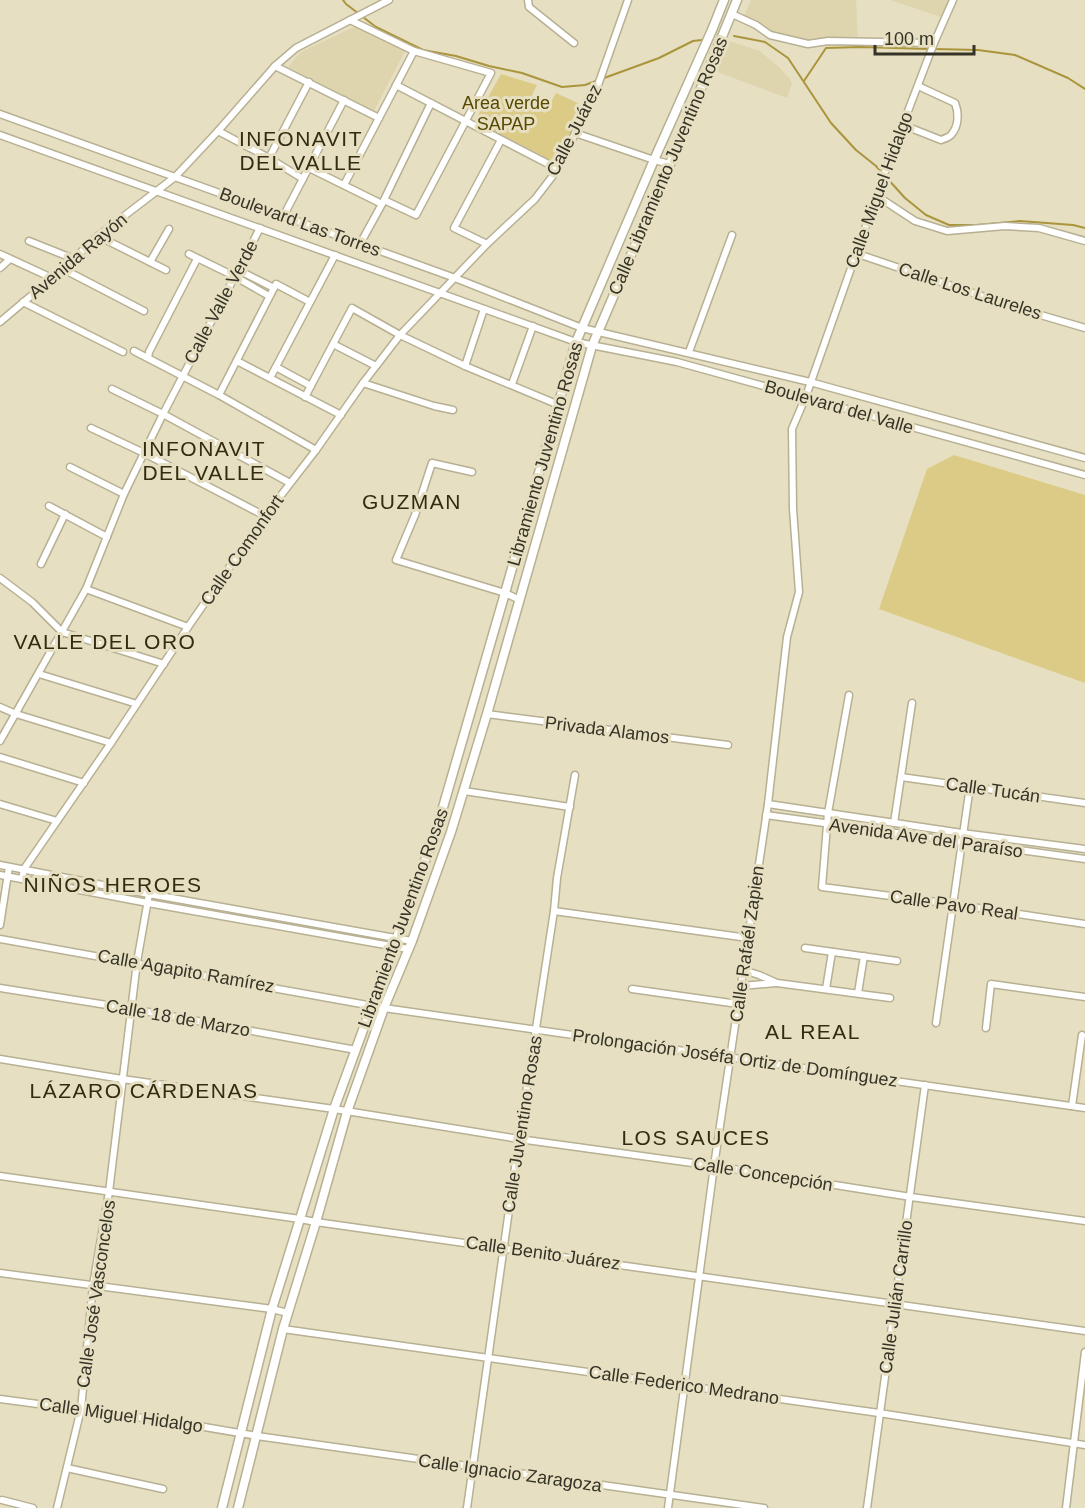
<svg xmlns="http://www.w3.org/2000/svg" width="1085" height="1508" viewBox="0 0 1085 1508" font-family="Helvetica,sans-serif">
<style>
.built{fill:#ded5af}
.green{fill:#dccb86}
.lines{fill:none;stroke-linecap:round;stroke-linejoin:round}
.stream{stroke:#aa953c;stroke-width:2}
.minor-casing{stroke:#b7b093;stroke-width:9}
.major-casing{stroke:#b7b093;stroke-width:11}
.minor{stroke:#fff;stroke-width:6}
.major{stroke:#fff;stroke-width:8}
.labels{text-anchor:middle;dominant-baseline:central;stroke-width:6;stroke-linejoin:round;paint-order:stroke}
.park-label{font-size:18px;fill:#574800;stroke:#e6dfc1}
.street-label{font-size:18px;fill:#363327;stroke:#e6dfc1}
.quarter-label{font-size:21px;letter-spacing:1.5px;fill:#332c13;stroke:#e6dfc1}
</style>
<rect width="100%" height="100%" fill="#e6dfc1"/>
<g class="built">
<polygon points="751,0 856,0 858,41 821,38 813,41 801,41 772,34 744,16"/>
<polygon points="890,0 952,0 944,18"/>
<polygon points="358,25 405,51 374,111 288,67 301,52"/>
<polygon points="729,41 760,51 780,68 790,79 792,84 787,98 715,71"/>
</g>
<g class="green">
<polygon points="501,74 537,85 527,105 545,113 556,93 584,106 558,164 475,121"/>
<polygon points="954,455 1085,495 1085,683 879,609 927,469"/>
</g>
<g class="lines">
<g class="stream">
<polyline points="343,0 346,4 376,27 423,50 456,56 489,66 522,73 562,87 585,85 659,58 693,41 702,40"/>
<polyline points="734,36 765,42 788,58 831,123 856,150 876,166 905,198 926,215 949,225 977,225 1020,221 1073,225 1085,228"/>
<polyline points="934,49 978,50 1015,55 1068,78 1085,89"/>
<polyline points="804,81 826,48 860,47 929,49"/>
</g>
<defs>
<g id="minor">
<polyline points="528,0 529,7 574,43"/>
<polyline points="732,14 756,25 770,35 808,44 828,41 934,43"/>
<polyline points="350,20 414,51 491,73 416,215 384,200"/>
<polyline points="275,66 379,118"/>
<polyline points="396,85 558,169"/>
<polyline points="0,114 455,278 582,328 810,382 1085,458"/>
<path d="M903,125l38,15c3,-1 8,-3 10,-5 8,-9 8,-22 4,-32l-37,-17"/>
<polyline points="218,131 269,158 303,179"/>
<polyline points="575,133 654,160 670,164"/>
<polyline points="0,135 576,342 677,362 1085,475"/>
<polyline points="269,158 309,82"/>
<polyline points="309,168 382,204"/>
<polyline points="344,185 414,51"/>
<polyline points="877,196 915,221 947,231 1005,226 1039,228 1085,241"/>
<polyline points="284,215 344,100"/>
<polyline points="98,236 166,270"/>
<polyline points="29,241 74,259"/>
<polyline points="360,244 382,204 431,103"/>
<polyline points="487,244 454,228 501,140"/>
<polyline points="855,253 1020,309 1085,328"/>
<polyline points="0,254 52,278"/>
<polyline points="189,254 234,276 269,296"/>
<polyline points="150,262 169,229"/>
<polyline points="0,268 10,259"/>
<polyline points="63,269 144,311"/>
<polyline points="238,270 274,288"/>
<polyline points="23,302 123,352"/>
<polyline points="0,322 63,269 98,236 175,177 218,131 275,66 296,48 389,0"/>
<polyline points="333,344 376,366"/>
<polyline points="134,351 219,395 316,450"/>
<polyline points="689,352 732,235"/>
<polyline points="148,358 149,352 197,259"/>
<polyline points="237,361 341,415"/>
<polyline points="465,366 484,309"/>
<polyline points="276,367 311,386"/>
<polyline points="270,378 335,255"/>
<polyline points="363,383 434,406 453,410"/>
<polyline points="512,384 533,326"/>
<polyline points="112,389 163,414 290,483"/>
<polyline points="219,395 276,284 310,302"/>
<polyline points="305,397 352,308 400,335 465,366 559,405"/>
<polyline points="91,428 144,453 265,516"/>
<polyline points="70,467 124,494"/>
<polyline points="472,472 432,463 415,515 396,560 505,593 520,600"/>
<polyline points="49,506 107,537"/>
<polyline points="41,564 65,514"/>
<polyline points="0,578 32,602 62,632 164,664"/>
<polyline points="86,589 188,627"/>
<polyline points="39,674 137,704"/>
<polyline points="849,695 828,813 822,887 952,904 1085,924"/>
<polyline points="0,707 16,714 111,743"/>
<polyline points="487,714 728,745"/>
<polyline points="0,741 86,589 124,494 163,414 260,228"/>
<polyline points="0,757 84,783"/>
<polyline points="901,777 1085,803"/>
<polyline points="464,791 570,807"/>
<polyline points="0,804 57,821"/>
<polyline points="768,804 962,833 1085,849"/>
<polyline points="766,815 1085,859"/>
<polyline points="894,823 912,703"/>
<polyline points="0,865 149,894 412,941"/>
<polyline points="0,875 148,903 408,949"/>
<polyline points="22,879 24,869 111,743 188,627 265,516 316,450 363,383 400,335 487,244 535,199 558,169 598,85 628,0"/>
<polyline points="554,911 748,938"/>
<polyline points="0,925 9,867"/>
<polyline points="0,939 384,1008 1085,1108"/>
<polyline points="805,948 897,961"/>
<polyline points="743,970 759,975 777,983 890,998"/>
<polyline points="741,986 776,983"/>
<polyline points="0,988 132,1009 356,1050"/>
<polyline points="632,989 738,1004"/>
<polyline points="826,989 832,952"/>
<polyline points="858,993 864,956"/>
<polyline points="936,1023 970,786"/>
<polyline points="986,1028 991,984 1085,997"/>
<polyline points="0,1059 122,1079 334,1109 519,1139 714,1166 911,1197 1085,1221"/>
<polyline points="1072,1106 1082,1035"/>
<path d="M0,1176l300,43 16,3c256,34 512,74 769,109"/>
<polyline points="0,1273 272,1309 288,1313"/>
<polyline points="283,1329 879,1413 1085,1445"/>
<polyline points="0,1399 181,1423 257,1436 764,1508"/>
<polyline points="67,1468 163,1489"/>
<polyline points="2,1500 33,1508"/>
<polyline points="57,1508 81,1409 93,1285 109,1192 137,962 149,894"/>
<polyline points="467,1508 519,1139 554,911 557,878 575,775"/>
<polyline points="668,1508 714,1166 768,804 787,637 799,592 793,509 792,429 806,396 887,166 934,43 953,0"/>
<polyline points="867,1508 925,1085"/>
<polyline points="1066,1508 1085,1352"/>
</g>
<g id="major">
<polyline points="222,1508 272,1309 300,1219 334,1109 437,828 505,593 576,342 654,160 712,30 724,0"/>
<polyline points="238,1508 283,1329 316,1222 347,1112 384,1008 412,941 451,832 487,714 592,346 670,164 737,0"/>
</g>
</defs>
<use href="#minor" class="minor-casing"/>
<use href="#major" class="major-casing"/>
<use href="#minor" class="minor"/>
<use href="#major" class="major"/>
</g>
<g class="labels">
<g class="park-label">
<text x="506" y="103">Area verde<tspan x="506" dy="21">SAPAP</tspan></text>
</g>
<g class="street-label">
<text transform="translate(574 130) rotate(-63)">Calle Juárez</text>
<text transform="translate(668 166) rotate(-67)">Calle Libramiento Juventino Rosas</text>
<text transform="translate(879 190) rotate(-70)">Calle Miguel Hidalgo</text>
<text transform="translate(300 222) rotate(20)">Boulevard Las Torres</text>
<text transform="translate(78 256) rotate(-40)">Avenida Rayón</text>
<text transform="translate(970 291) rotate(18)">Calle Los Laureles</text>
<text transform="translate(221 302) rotate(-62)">Calle Valle Verde</text>
<text transform="translate(839 407) rotate(16)">Boulevard del Valle</text>
<text transform="translate(545 454) rotate(-74)">Libramiento Juventino Rosas</text>
<text transform="translate(242 550) rotate(-55)">Calle Comonfort</text>
<text transform="translate(607 730) rotate(7)">Privada Alamos</text>
<text transform="translate(993 790) rotate(8)">Calle Tucán</text>
<text transform="translate(926 838) rotate(8)">Avenida Ave del Paraíso</text>
<text transform="translate(954 905) rotate(8)">Calle Pavo Real</text>
<text transform="translate(403 918) rotate(-70)">Libramiento Juventino Rosas</text>
<text transform="translate(747 944) rotate(-82)">Calle Rafaél Zapien</text>
<text transform="translate(186 971) rotate(10)">Calle Agapito Ramírez</text>
<text transform="translate(178 1018) rotate(10)">Calle 18 de Marzo</text>
<text transform="translate(735 1058) rotate(8)">Prolongación Joséfa Ortiz de Domínguez</text>
<text transform="translate(522 1124) rotate(-81)">Calle Juventino Rosas</text>
<text transform="translate(763 1174) rotate(9)">Calle Concepción</text>
<text transform="translate(543 1253) rotate(8)">Calle Benito Juárez</text>
<text transform="translate(96 1294) rotate(-82)">Calle José Vasconcelos</text>
<text transform="translate(896 1297) rotate(-82)">Calle Julián Carrillo</text>
<text transform="translate(684 1385) rotate(8)">Calle Federico Medrano</text>
<text transform="translate(121 1415) rotate(8)">Calle Miguel Hidalgo</text>
<text transform="translate(510 1473) rotate(8)">Calle Ignacio Zaragoza</text>
</g>
<g class="quarter-label">
<text x="301" y="138">INFONAVIT<tspan x="301" dy="24">DEL VALLE</tspan></text>
<text x="204" y="448">INFONAVIT<tspan x="204" dy="24">DEL VALLE</tspan></text>
<text x="412" y="501">GUZMAN</text>
<text x="105" y="641">VALLE DEL ORO</text>
<text x="113" y="884">NIÑOS HEROES</text>
<text x="813" y="1031">AL REAL</text>
<text x="144" y="1090">LÁZARO CÁRDENAS</text>
<text x="696" y="1137">LOS SAUCES</text>
</g>
</g>
<path d="M875 45v9h99v-9" fill="none" stroke="#363327" stroke-width="3"/>
<text x="884" y="45" font-size="18" fill="#363327" stroke="#e6dfc1" stroke-width="4.5" paint-order="stroke">100 m</text>
</svg>
